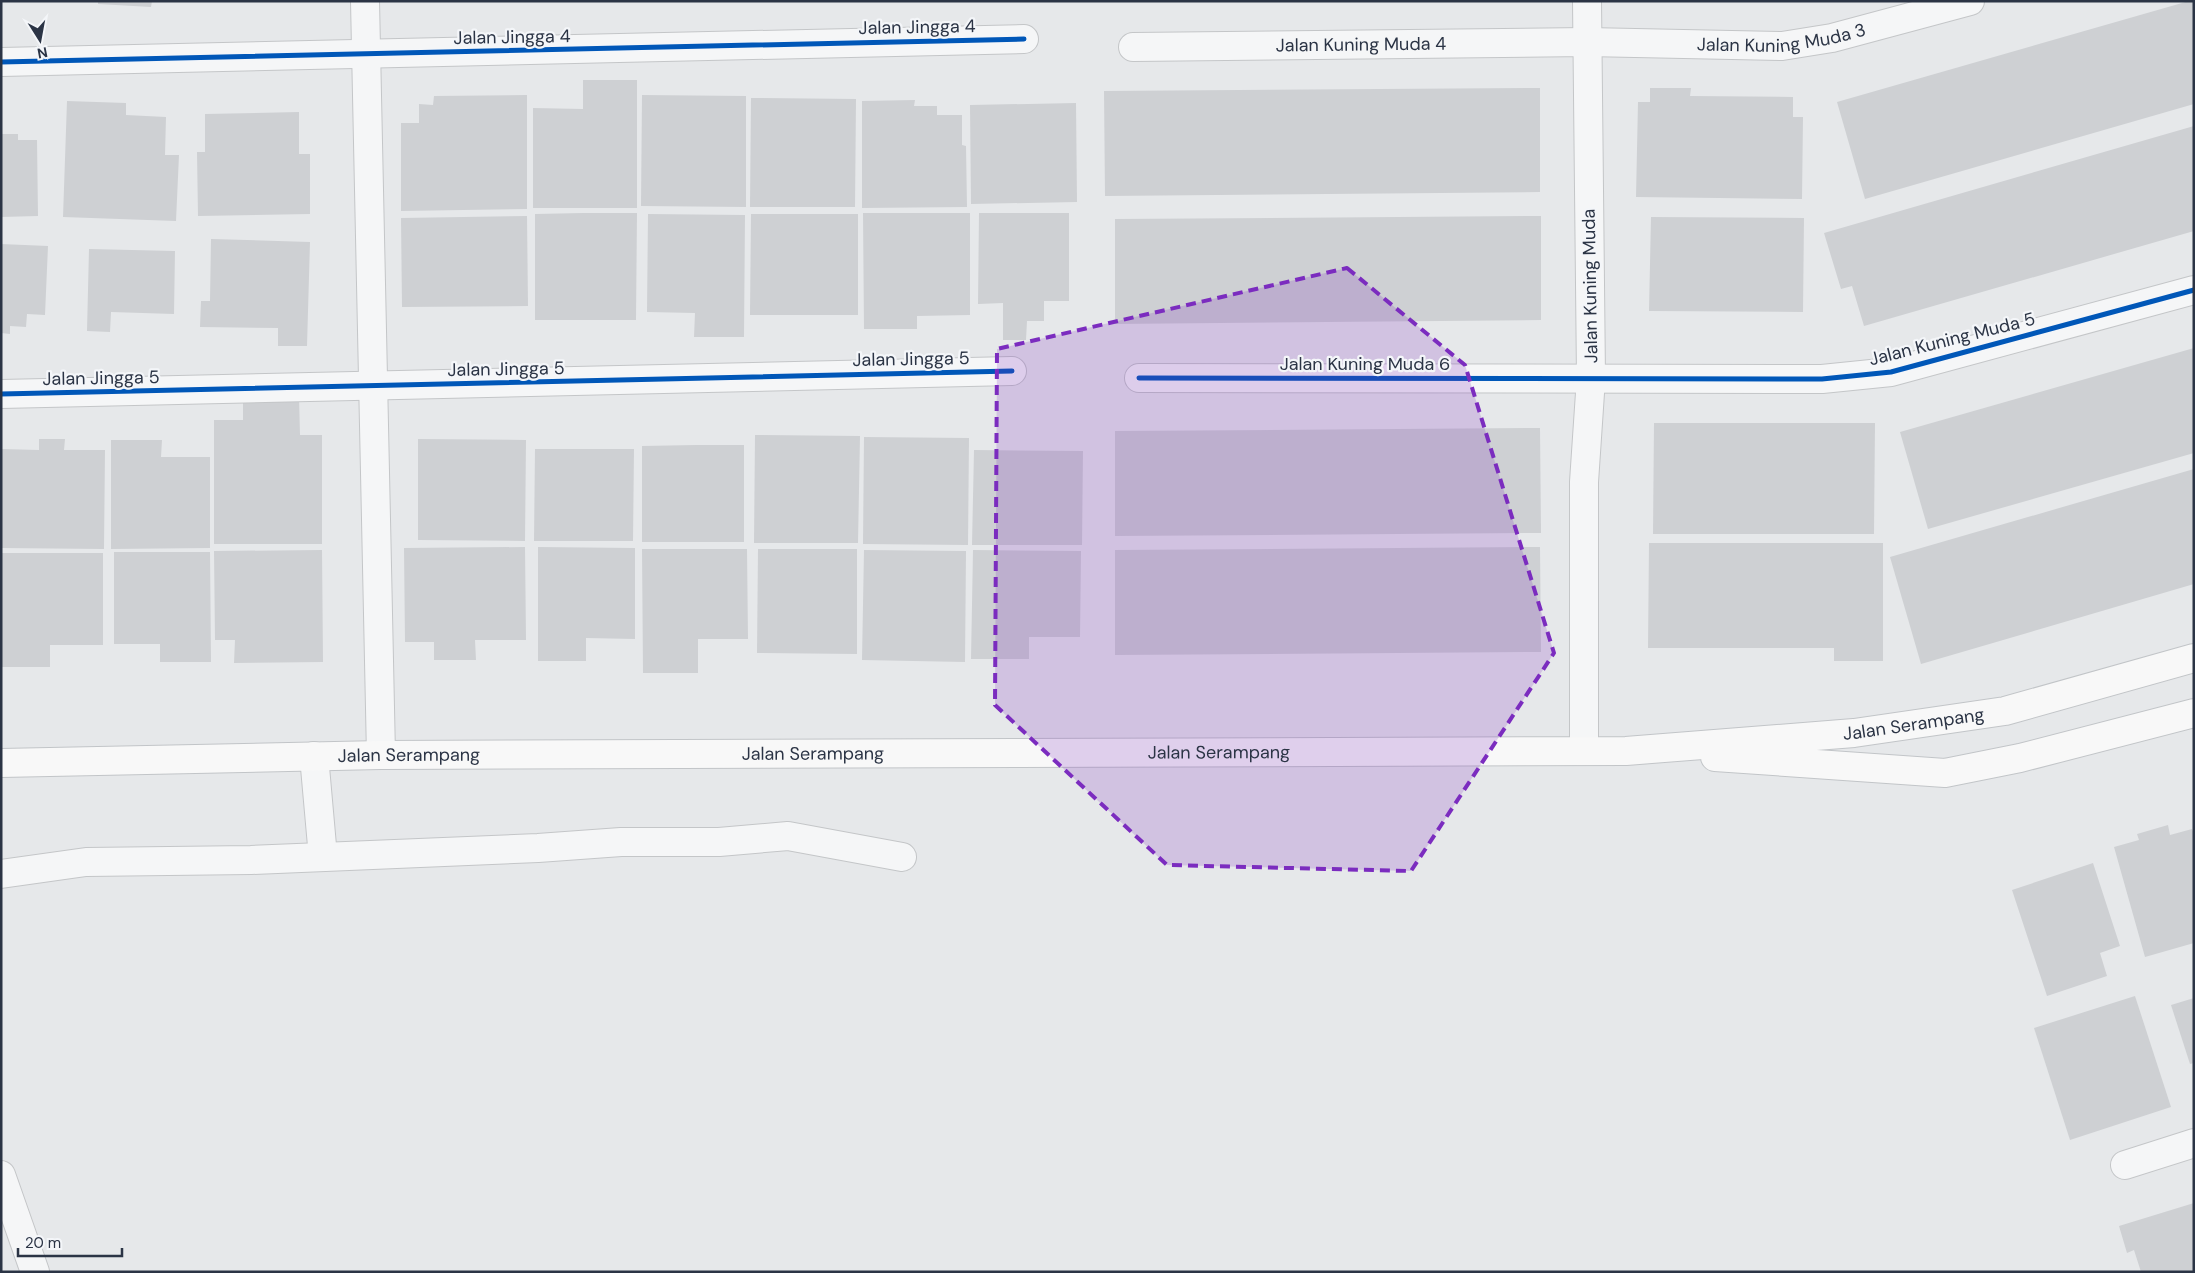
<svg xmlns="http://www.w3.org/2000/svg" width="2195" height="1273" viewBox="0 0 2195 1273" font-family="'DM Sans',sans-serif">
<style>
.building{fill:#ced0d3}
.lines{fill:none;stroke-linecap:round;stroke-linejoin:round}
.minor-casing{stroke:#c4c6c8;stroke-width:30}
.major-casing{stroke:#c2c5c8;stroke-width:30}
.minor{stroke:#f5f6f7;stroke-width:28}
.major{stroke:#f8f8f8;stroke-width:28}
.cycleway-casing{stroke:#f4f6f9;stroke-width:8}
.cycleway{stroke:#0057b8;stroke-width:5}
.marked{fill:#7b2cbf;fill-opacity:0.2;stroke:#7b2cbf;stroke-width:4;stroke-dasharray:10 6;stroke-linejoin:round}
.labels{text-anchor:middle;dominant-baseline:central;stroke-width:4.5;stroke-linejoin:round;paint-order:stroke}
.street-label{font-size:18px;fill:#2b3445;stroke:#f4f6f9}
</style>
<rect width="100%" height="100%" fill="#e6e8ea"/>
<g class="building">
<polygon points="98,1 152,1 151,7 98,4"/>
<polygon points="2189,1 2194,1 2194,104 1865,199 1837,102"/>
<polygon points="583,80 637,80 637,208 533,208 533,108 583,109"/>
<polygon points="1540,88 1540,192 1105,196 1104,91"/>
<polygon points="1650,88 1691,88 1690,96 1793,97 1793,117 1803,117 1802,199 1636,197 1638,102 1650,102"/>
<polygon points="527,95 527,209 401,211 401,123 419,123 419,104 433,105 434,96"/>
<polygon points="642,95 746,96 746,207 641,206"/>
<polygon points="751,98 856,99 855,207 750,207"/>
<polygon points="915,100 914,106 937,106 937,115 962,115 962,145 966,146 967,207 862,208 862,101"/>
<polygon points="67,101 126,103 126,115 166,117 165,155 179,155 176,221 63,217"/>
<polygon points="1076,103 1077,202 971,204 970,105"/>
<polygon points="299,112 299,154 310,154 310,214 198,216 197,152 205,152 205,114"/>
<polygon points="2194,126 2194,231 1864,326 1852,286 1841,289 1824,233"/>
<polygon points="1,134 18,134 18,140 37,140 38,216 1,217"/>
<polygon points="583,213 637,213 636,320 535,320 535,214"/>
<polygon points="863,213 970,213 970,315 917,316 917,329 864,329"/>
<polygon points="979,213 1069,213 1069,301 1044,301 1044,321 1027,321 1026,340 1003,340 1003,303 978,304"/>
<polygon points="648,214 745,215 744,337 694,337 695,313 647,312"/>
<polygon points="751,214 858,214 858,315 750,315"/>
<polygon points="527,216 528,306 402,307 401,218"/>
<polygon points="1541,216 1541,320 1115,324 1115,219"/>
<polygon points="1651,217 1804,218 1803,312 1649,311"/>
<polygon points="211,239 310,242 307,346 278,346 278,328 200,327 201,301 210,301"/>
<polygon points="1,244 48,246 45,315 27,314 26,327 10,326 10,334 1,333"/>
<polygon points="89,249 175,251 174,314 111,312 110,332 87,331"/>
<polygon points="2194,348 2194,453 1928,529 1900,432"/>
<polygon points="243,397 299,397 300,435 322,435 322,544 214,544 214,420 243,420"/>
<polygon points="1654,423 1875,423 1874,534 1653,534"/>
<polygon points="1540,428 1541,533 1115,536 1115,431"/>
<polygon points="755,435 860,436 858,543 754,543"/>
<polygon points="864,437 969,438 968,545 863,544"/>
<polygon points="39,439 65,439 64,450 105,450 104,549 1,548 1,449 39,450"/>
<polygon points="418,439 526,440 525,541 418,540"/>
<polygon points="111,440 162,440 161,457 210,457 210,548 111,549"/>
<polygon points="696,445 744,445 744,542 642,542 642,446"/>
<polygon points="535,449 634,449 633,541 534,541"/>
<polygon points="974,450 1083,451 1082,545 972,545"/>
<polygon points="2194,469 2194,584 1921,664 1890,557"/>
<polygon points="1649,543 1883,543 1883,661 1834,661 1834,648 1648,648"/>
<polygon points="525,547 526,640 475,640 476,660 434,660 434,642 405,642 404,548"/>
<polygon points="538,547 635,548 635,639 586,638 586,661 538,661"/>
<polygon points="1540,547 1541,652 1115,655 1115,550"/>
<polygon points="642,549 747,549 748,639 698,639 698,673 643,673"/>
<polygon points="758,549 857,549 857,654 757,653"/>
<polygon points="322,550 323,662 234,663 235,640 215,640 214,551"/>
<polygon points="864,550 966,551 965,662 862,660"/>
<polygon points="973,550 1081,551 1080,637 1029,637 1029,659 971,659"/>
<polygon points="114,552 210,552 211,662 160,662 160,644 114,644"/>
<polygon points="1,553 103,553 103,645 50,645 50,667 1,667"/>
<polygon points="2168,825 2170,835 2192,829 2194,834 2194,943 2145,957 2114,847 2139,840 2137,834"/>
<polygon points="2093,863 2120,946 2100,953 2107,976 2047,996 2012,890"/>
<polygon points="2135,996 2171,1107 2070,1140 2034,1028"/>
<polygon points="2194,998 2194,1063 2190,1064 2171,1005"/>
<polygon points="2194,1203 2194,1272 2141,1272 2134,1250 2127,1253 2119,1226"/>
</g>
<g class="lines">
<defs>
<g id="minor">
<polyline points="365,1 381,755"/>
<path id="s1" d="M1133,47l454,-5 195,4 50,-8 138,-37"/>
<polyline points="1,62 1024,39"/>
<polyline points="1139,378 1822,379 1891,372 2194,290"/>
<polyline points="1,394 1012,371"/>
<polyline points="1584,751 1584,482 1591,378 1587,1"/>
<polyline points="314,756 323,857"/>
<polyline points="1,874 86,862 251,860 538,848 621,842 719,842 788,836 902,857"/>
<polyline points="2125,1165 2194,1143"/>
<polyline points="1,1175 35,1272"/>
</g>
<g id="major">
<polyline points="1715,757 1945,773 2020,758 2194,713"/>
<path id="s2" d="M1,763l380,-8 1245,-4 228,-18 151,-22 189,-53"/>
</g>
</defs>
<use href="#minor" class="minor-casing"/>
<use href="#major" class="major-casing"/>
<use href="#minor" class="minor"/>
<use href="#major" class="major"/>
<defs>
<g id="cycleway">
<polyline points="1,62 1024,39"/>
<polyline points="1139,378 1822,379 1891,372 2194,290"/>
<polyline points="1,394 1012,371"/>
</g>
</defs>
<use href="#cycleway" class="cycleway-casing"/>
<use href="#cycleway" class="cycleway"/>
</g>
<path class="marked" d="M1347,268l118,97 89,288 -143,218 -244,-6 -172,-160 2,-356z"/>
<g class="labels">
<g class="street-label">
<text transform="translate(917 27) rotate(-1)">Jalan Jingga 4</text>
<text stroke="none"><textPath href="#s1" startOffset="649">Jalan Kuning Muda 3</textPath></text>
<text transform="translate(512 37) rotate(-1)">Jalan Jingga 4</text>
<text stroke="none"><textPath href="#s1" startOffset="228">Jalan Kuning Muda 4</textPath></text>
<text transform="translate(1590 286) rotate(-91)">Jalan Kuning Muda</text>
<text transform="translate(1952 339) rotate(-14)">Jalan Kuning Muda 5</text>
<text transform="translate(911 359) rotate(-1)">Jalan Jingga 5</text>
<text x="1365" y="364">Jalan Kuning Muda 6</text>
<text transform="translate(506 369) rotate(-1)">Jalan Jingga 5</text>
<text transform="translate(101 378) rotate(-1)">Jalan Jingga 5</text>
<text stroke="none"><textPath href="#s2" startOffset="1914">Jalan Serampang</textPath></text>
<text stroke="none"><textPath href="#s2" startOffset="1218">Jalan Serampang</textPath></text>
<text stroke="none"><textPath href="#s2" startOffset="812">Jalan Serampang</textPath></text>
<text stroke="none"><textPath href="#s2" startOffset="408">Jalan Serampang</textPath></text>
</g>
</g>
<rect width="2195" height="1273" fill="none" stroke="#2b3445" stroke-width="5"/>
<g transform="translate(40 40) rotate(169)" stroke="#f4f6f9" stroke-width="4" paint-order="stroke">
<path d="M0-4L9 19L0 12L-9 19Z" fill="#2b3445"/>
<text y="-8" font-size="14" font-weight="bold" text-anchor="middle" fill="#2b3445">N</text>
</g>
<path d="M18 1248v8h104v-8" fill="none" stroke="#2b3445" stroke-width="2.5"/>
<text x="25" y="1248" font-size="15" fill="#2b3445" stroke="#f4f6f9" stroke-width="4" paint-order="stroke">20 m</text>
</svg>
